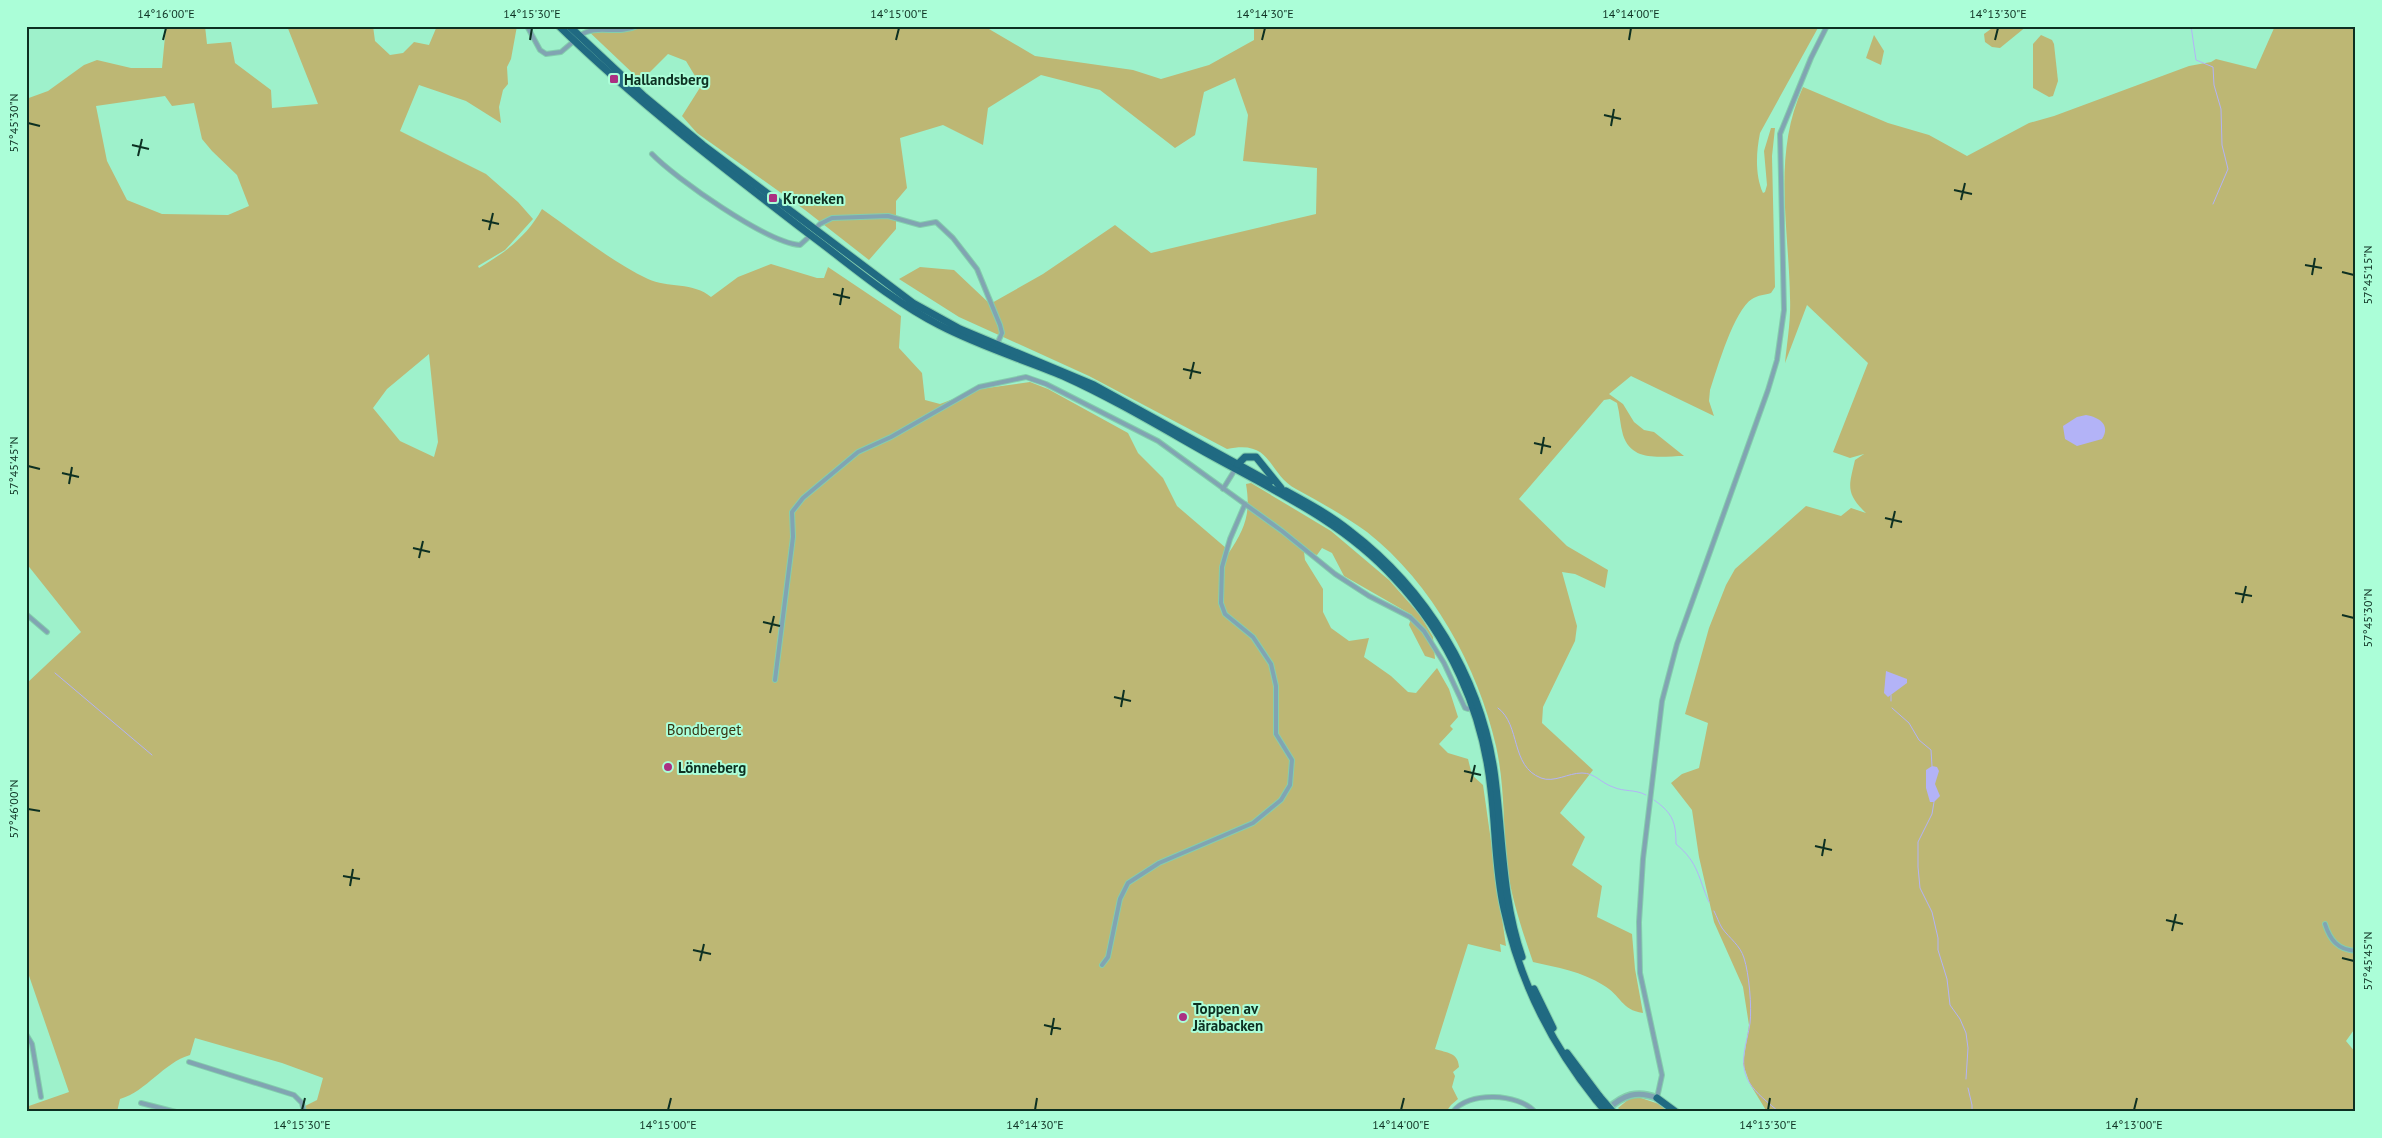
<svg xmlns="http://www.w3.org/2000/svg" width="2382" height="1138" viewBox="0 0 2382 1138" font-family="'PT Sans',sans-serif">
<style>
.green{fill:#bdb774;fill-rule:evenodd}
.water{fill:#b3b3f7}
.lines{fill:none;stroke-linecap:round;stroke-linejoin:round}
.stream{stroke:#b3b3f7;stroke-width:1}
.minor-casing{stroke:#84cead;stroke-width:6}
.tertiary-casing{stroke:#84cead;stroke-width:8}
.trunk-casing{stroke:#84cead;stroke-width:9}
.minor{stroke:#81a4b2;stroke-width:4}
.tertiary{stroke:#81a4b2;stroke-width:5}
.trunk{stroke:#206a82;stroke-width:7}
.trunk-bridge-casing{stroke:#84cead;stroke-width:9;stroke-linecap:butt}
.trunk-bridge{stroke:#206a82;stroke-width:7}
.ticks{fill:none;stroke:#0d3022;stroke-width:2}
.poi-dot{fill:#ab3082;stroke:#abfed8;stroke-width:2}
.labels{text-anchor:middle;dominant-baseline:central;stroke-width:4;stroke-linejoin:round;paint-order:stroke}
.poi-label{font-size:15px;font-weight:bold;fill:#0d3022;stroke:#abfed8;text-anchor:start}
.park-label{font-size:15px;fill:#373413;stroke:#abfed8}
.neatline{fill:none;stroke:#0d3022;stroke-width:2}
.ticks-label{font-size:12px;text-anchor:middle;fill:#0d3022}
</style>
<rect width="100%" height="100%" fill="#9ef1cb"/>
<g class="green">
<path d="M166,26h39l2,18 24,-2 4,21 36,27 1,18 46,-4 -31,-78h86l2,15 15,14 13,-2 11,-11 15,3 8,-19h80l-6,33 -4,8 1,17 -5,6 -4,17 2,16 -35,-22 -47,-16 -19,46 86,43 32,28 15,17 -28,31 -27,16 1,2c27,-16 48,-32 63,-59 35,24 68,52 106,70 19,9 46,3 63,18l27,-20 33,-13 46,14h7l4,-11 73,49 -2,32 23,25 3,27 15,4 40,-15 50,-7 18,7 80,44 10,20 25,25 14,28 49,42 -1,2 3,4c17,-25 23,-40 18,-70l5,-1 80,48 58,49 31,35 13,22 2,22 -10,-3 -16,-31 3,-10 -68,-39 -12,-23 -10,-5 -5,7 -13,-3 1,8 18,29v23l8,16 18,13 20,-3 -5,19 27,19 17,16 8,1 21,-25 12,21 9,28 -8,9 3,3 -14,15 9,9 20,6 4,16 11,10 23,161 -6,-2 1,8 -33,-8 -33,105c12,4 23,3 24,18l-6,5 2,4 -3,11 6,12 -7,6 -5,7h-1145v-4l16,-8 6,-22 -41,-15 -87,-25 -5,17c-27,8 -43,36 -70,44l-3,13h-91v-5l43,-15 -43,-125v-283l55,-52 -55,-69v-464l22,-8 36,-26 13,-5 34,8h31zM165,96l7,10 22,-3 8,36 10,12 25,24 12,31 -21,9 -66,-1 -35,-14 -20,-39 -11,-55zM429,354l9,88 -4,15 -34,-16 -27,-33 14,-19z"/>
<path d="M583,26h405l1,3 46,27 98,14 28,9 48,-14 45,-25v-14h565l-59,107c-4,20 -5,42 3,60l2,-1 2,-7 -3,-34 7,-23h4l-3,28 3,131 -4,6c-6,2 -13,2 -19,6 -18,11 -35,70 -42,91l-1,11 5,15 -83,-40 -22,18 14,10 11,18 10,8 10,2 30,24c-23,0 -52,7 -61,-21 -3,-10 -3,-21 -6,-32l-7,-4 -6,1 -85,99 48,47 41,24 -3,18 -30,-14 -13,-2 15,54 -2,15 -32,66 -1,16 51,47 -33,43 25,24 -13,28 30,21 -5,31 35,17 3,35 8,44c-22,-3 -22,-18 -40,-28 -20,-13 -47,-18 -70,-23 -11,-32 -21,-62 -26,-95 -4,-40 -2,-81 -11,-121 -18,-79 -64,-163 -129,-214 -22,-16 -47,-30 -71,-43 -29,-16 -23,-50 -69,-40l-138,-73 -130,-59 -60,-38 21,-12 34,3 36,34 53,-30 72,-49 36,28 165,-39 1,-46 -74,-7 5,-46 -13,-37 -31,14 -9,43 -20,13 -75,-58 -59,-15 -53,33 -5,37 -40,-20 -43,13 7,50 -11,13v28l-27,31 -64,-50 -108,-77 -15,-17 19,-30 -15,-25 -18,-7 -27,27z"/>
<polygon points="1995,26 2027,26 2000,48 1992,47 1985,42 1984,34"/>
<path d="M2275,26h81v1001l-10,14 10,12v59h-589l-17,-28 -7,-20 6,-39 -6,-38 -29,-65 -15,-65 -7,-47 -21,-27 11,-9 17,-6 9,-45 -23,-9 24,-86 17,-43 9,-16 71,-63 35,10 10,-8 15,5c-21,-20 -17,-27 -11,-53l9,-6 -14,4 -17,-6 35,-89 -61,-58 -22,58c2,-21 6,-43 5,-65 -1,-70 -18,-144 13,-211l85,36 41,12 38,21 62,-33 25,-7 135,-50 22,-4 5,-3 40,10z"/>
<polygon points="1874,35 1884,51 1881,65 1866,58"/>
<polygon points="2041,35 2052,40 2054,44 2058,81 2053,96 2049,97 2033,88 2033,44"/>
<polygon points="1638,1097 1659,1104 1670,1112 1622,1112 1618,1108 1629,1099"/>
</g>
<g class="water">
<path d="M2086,415c13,2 25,10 16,24l-25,7 -12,-7 -2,-13 14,-9z"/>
<polygon points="1886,671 1907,679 1907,683 1888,697 1884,693"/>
<polygon points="1932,766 1937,767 1939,771 1935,784 1940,796 1934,802 1930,802 1926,788 1926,770"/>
</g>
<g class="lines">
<g class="stream">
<polyline points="1316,26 1316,27"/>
<polyline points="2191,26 2196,60 2213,67 2214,85 2221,109 2222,145 2228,169 2213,204"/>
<polyline points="55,673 152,755"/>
<polyline points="1891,695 1891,701"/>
<path d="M1498,708c23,17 12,58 43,70 13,5 27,-5 41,-5 13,0 19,10 31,14 11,5 22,2 33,8"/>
<polyline points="1892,708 1909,723 1919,740 1931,750 1932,766"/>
<path d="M1654,800c19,13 22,23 22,44 23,19 22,34 33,58"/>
<polyline points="1934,802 1932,814 1918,842 1918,867 1920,888 1932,912 1938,938 1938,950 1947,979 1950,1005 1960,1019 1966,1033 1968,1048 1966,1079"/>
<path d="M1714,911c3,6 5,12 8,17 8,11 18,17 22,30 5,15 8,49 6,65 -3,21 -12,39 -1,59 7,12 20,21 30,30"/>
<polyline points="1968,1088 1972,1105 1972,1112"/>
</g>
<defs>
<g id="minor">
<polyline points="527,26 540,50 546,54 561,52 574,41"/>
<path d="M579,36c18,-13 38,0 58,-10"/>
<path d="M652,154c23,24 115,89 148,91l11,-10"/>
<polyline points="815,229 820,224 832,218 888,216 920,225 936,222 953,238 977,269 1000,325 1002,333 997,344"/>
<polyline points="1223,489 1236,468"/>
<polyline points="26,614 47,632"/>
<polyline points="775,680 793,537 792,512 803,498 858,452 891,437 979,387 1026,377 1046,384 1158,441 1282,531 1335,574 1369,596 1410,617 1424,631 1444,663 1465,708 1468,709 1473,707"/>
<path d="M2325,924c5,16 13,26 31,27"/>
<polyline points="1102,965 1108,957 1120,899 1128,883 1159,863 1253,823 1281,800 1290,785 1292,760 1276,734 1276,686 1271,664 1253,637 1225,614 1221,603 1222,567 1230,539 1245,504"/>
<polyline points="26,1034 32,1044 41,1097"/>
<polyline points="189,1062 294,1095 302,1103 304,1112"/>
<polyline points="1657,1098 1662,1075 1640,973 1639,922 1643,859 1662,701 1677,644 1768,390 1777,360 1784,310 1780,134 1811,58 1827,26"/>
<polyline points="141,1103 176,1112"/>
<path d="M1453,1112c14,-21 66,-19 82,0"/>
</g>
<path id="tertiary" d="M1608,1109c15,-14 29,-19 49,-11"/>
<g id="trunk">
<path d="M559,26c78,76 164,142 250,208 42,31 83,67 130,91 40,21 83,34 124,51 51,23 99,52 147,79 65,36 133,67 184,123 55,58 89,133 97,212 5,40 4,80 13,119 15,70 47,135 92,191"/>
<polyline points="569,26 645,97 703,145 913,303 960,329 1094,385 1270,482"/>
<polyline points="1238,464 1245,457 1256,457 1281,488"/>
<path d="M1286,491c22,12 44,24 64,40 76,58 130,145 144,240 9,63 7,125 28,186"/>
<polyline points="1534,989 1553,1028"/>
<polyline points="1567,1053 1600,1097"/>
<polyline points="1657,1098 1676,1112"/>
</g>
</defs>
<use href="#minor" class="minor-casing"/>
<use href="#tertiary" class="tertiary-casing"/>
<use href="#trunk" class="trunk-casing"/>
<use href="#minor" class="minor"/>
<use href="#tertiary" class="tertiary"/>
<use href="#trunk" class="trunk"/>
<defs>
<g id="trunk-bridge">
<polyline points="1600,1097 1613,1112"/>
<polyline points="1596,1100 1606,1112"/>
</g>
</defs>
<use href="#trunk-bridge" class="trunk-bridge-casing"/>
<use href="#trunk-bridge" class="trunk-bridge"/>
</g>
<path class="ticks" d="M163,40l3,-12M530,40l2,-12M896,40l3,-12M1262,40l3,-12M1629,40l2,-12M1995,40l3,-12M1604,115l17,4M28,123l12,3M1611,126l3,-17M132,145l17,4M138,156l4,-17M1954,190l18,4M1961,200l4,-17M482,220l17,4M489,230l4,-17M2305,265l17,3M2342,272l12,3M2312,275l3,-17M833,294l17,4M840,305l3,-17M1183,369l18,4M1190,379l4,-17M1534,443l17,4M1541,454l3,-17M28,466l12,3M62,473l17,4M69,484l3,-17M1885,518l17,4M1891,528l4,-17M413,548l17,4M419,558l4,-17M2235,593l17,3M2242,603l4,-17M2342,615l12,3M763,622l17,4M770,633l4,-17M1114,697l17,4M1121,707l3,-17M1464,771l17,4M1471,782l4,-17M28,809l12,2M1815,846l17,4M1822,856l3,-17M343,876l17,3M350,886l3,-17M2166,920l17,4M2172,931l4,-17M693,950l18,4M2342,958l12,3M700,961l4,-17M1044,1025l17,4M1051,1035l3,-17M302,1110l3,-12M668,1110l3,-12M1035,1110l2,-12M1401,1110l3,-12M1768,1110l2,-12M2134,1110l3,-12"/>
<g class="poi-dot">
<rect x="609" y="74" width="10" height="10" rx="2.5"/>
<rect x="768" y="193" width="10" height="10" rx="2.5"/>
<circle cx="668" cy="767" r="5"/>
<circle cx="1183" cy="1017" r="5"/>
</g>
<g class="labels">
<g class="poi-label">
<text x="624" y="79">Hallandsberg</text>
<text x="783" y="198">Kroneken</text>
<text x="678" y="767">Lönneberg</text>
<text x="1193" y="1008">Toppen av<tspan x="1193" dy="17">Järabacken</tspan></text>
</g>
<g class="park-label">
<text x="704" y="729">Bondberget</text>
</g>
</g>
<rect width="2382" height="1138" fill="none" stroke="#abfed8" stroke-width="55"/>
<rect x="28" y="28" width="2326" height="1082" class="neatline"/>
<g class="ticks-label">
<text x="166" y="18">14°16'00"E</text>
<text x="532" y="18">14°15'30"E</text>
<text x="899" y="18">14°15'00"E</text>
<text x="1265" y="18">14°14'30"E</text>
<text x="1631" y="18">14°14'00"E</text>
<text x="1998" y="18">14°13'30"E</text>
<text transform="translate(14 123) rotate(-90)" y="4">57°45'30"N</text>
<text transform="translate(2368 275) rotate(-90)" y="4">57°45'15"N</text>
<text transform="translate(14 466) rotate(-90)" y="4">57°45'45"N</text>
<text transform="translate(2368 618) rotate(-90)" y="4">57°45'30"N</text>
<text transform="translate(14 809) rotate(-90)" y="4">57°46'00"N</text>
<text transform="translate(2368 961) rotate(-90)" y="4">57°45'45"N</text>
<text x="302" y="1129">14°15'30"E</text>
<text x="668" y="1129">14°15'00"E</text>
<text x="1035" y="1129">14°14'30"E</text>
<text x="1401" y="1129">14°14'00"E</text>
<text x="1768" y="1129">14°13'30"E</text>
<text x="2134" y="1129">14°13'00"E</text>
</g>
</svg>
